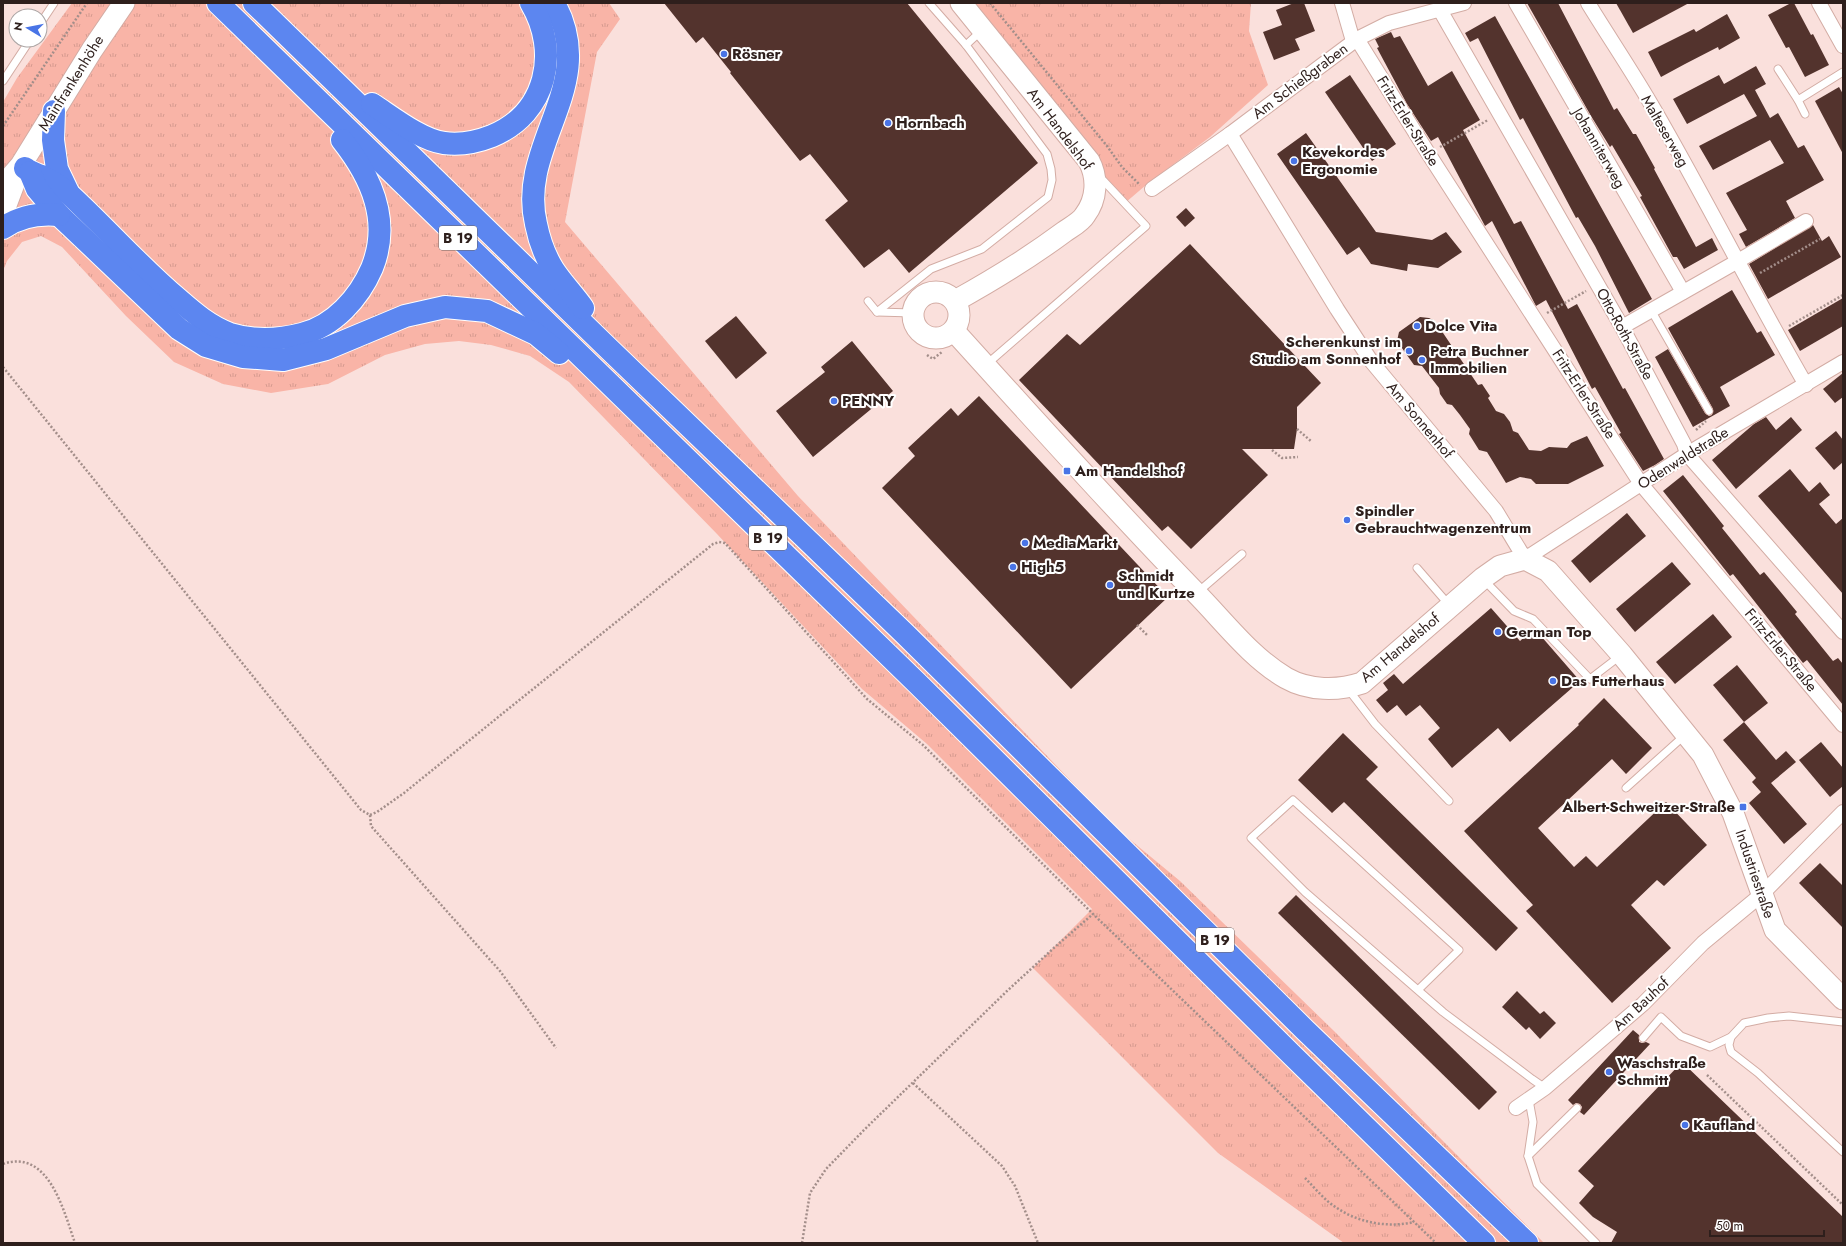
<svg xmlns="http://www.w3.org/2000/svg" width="1846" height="1246" viewBox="0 0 1846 1246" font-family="Jost,sans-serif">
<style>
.grass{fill:url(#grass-tufts)}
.building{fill:#53332d}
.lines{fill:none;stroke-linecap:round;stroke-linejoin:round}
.lane-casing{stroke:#d3aca4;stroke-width:9}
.street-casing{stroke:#d3aca4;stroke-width:16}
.secondary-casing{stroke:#d3aca4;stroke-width:23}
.highway-casing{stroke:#fff;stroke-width:24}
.path{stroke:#a38e8a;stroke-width:2.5;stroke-dasharray:2 2;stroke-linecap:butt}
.lane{stroke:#fff;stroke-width:7}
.street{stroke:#fff;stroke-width:14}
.secondary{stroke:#fff;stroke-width:21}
.highway{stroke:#5c86f0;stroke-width:22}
.poi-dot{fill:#4974e6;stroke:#fff;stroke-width:1.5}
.labels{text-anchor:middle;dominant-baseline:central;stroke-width:4;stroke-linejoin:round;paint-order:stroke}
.shield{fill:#fff;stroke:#6d6260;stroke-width:1}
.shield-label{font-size:14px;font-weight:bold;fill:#2e1f1c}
.poi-label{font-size:15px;font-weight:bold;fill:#2e1f1c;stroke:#fff;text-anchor:start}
.street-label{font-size:15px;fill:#2e1f1c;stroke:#fff}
</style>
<defs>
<pattern id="grass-tufts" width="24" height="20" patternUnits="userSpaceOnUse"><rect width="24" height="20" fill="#f9b4a7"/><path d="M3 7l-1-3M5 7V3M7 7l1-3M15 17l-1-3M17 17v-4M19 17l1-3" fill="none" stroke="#d69a8f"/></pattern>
</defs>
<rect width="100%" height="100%" fill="#fae0dc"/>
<g class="grass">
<polygon points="72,3 609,3 620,19 597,52 565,222 798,496 1116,828 1180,881 1334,1031 1544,1243 1344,1243 1218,1153 1033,968 1092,909 927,744 862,689 717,534 569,382 530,356 491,345 459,341 425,344 385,355 328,384 271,393 223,384 174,362 126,316 62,247 41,236 22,242 7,261 3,271 3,102 17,78"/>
<polygon points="950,3 1251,3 1249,31 1268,85 1210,137 1146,185 1125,203"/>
</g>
<g class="building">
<polygon points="664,3 907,3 1038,163 909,273 889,249 864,268 825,220 848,201 810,154 800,161 730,73 731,72 703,37 696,43"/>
<polygon points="1294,3 1304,3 1315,31 1295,39 1300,50 1274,60 1263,32 1282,25 1276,10"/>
<polygon points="1527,3 1558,3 1614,110 1617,108 1633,134 1636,134 1655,168 1654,169 1696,247 1712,238 1718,250 1684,269 1677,257 1673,257 1640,197 1642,196 1612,145 1610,147 1591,116"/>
<polygon points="1616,3 1689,3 1633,33"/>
<polygon points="1791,3 1794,3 1811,35 1813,34 1829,65 1805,77 1789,47 1786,48 1768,15"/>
<polygon points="1727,14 1740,38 1719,50 1718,47 1685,64 1661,77 1648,52 1694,29 1696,32"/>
<polygon points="1495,16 1652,299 1629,313 1595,246 1578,217 1576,218 1523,118 1520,120 1478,38 1470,42 1465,33"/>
<polygon points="1391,32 1394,38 1400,36 1428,86 1452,71 1480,120 1463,130 1514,224 1521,221 1568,309 1577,304 1623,389 1625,388 1664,459 1655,465 1643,471 1619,434 1621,433 1595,387 1592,389 1546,300 1536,306 1492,221 1485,226 1438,137 1431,141 1407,104 1377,48 1379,47 1375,39"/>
<polygon points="1756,66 1766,84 1755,90 1770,118 1778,113 1798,148 1804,145 1824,180 1786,201 1795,218 1746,247 1739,234 1747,230 1726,193 1784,163 1770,140 1713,170 1699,146 1757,116 1744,94 1687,124 1673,99 1719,75 1724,84"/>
<polygon points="1350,75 1396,144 1372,161 1325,92"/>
<polygon points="1839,87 1843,94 1843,154 1815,101"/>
<polygon points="1306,133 1376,232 1432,240 1446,232 1462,252 1438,268 1408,264 1407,271 1371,264 1359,247 1347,255 1277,154"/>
<polygon points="1186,208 1195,218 1185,227 1176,217"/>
<polygon points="1813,225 1822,241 1829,236 1841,257 1768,299 1749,264"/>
<polygon points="1190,244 1321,383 1297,407 1297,429 1294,449 1242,449 1268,475 1191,549 1168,526 1162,531 1019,380 1067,334 1080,345"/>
<polygon points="1732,290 1757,333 1761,331 1775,355 1720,387 1730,406 1693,427 1655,357 1668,349 1705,413 1709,416 1712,415 1713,409 1668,328"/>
<polygon points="1843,298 1843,326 1800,351 1788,330"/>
<polygon points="736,316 767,353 736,379 705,341"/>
<polygon points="1420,317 1429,318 1435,321 1478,385 1482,384 1490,396 1488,398 1496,411 1504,414 1510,422 1513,431 1518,433 1529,450 1541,451 1549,447 1567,448 1571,443 1587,436 1604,466 1568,484 1536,484 1531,479 1520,477 1506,483 1487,452 1479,450 1469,434 1470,429 1460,415 1452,405 1447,404 1440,394 1439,388 1422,366 1414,365 1397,341 1399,332"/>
<polygon points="852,341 893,391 813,457 776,411 825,372 821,367"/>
<polygon points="1843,373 1843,397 1835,403 1823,389"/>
<polygon points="979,396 1168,597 1071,689 882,488 915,456 908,448 951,408 958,416"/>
<polygon points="1766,417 1776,430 1791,417 1802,430 1736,489 1712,460 1754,424"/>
<polygon points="1836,431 1843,440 1843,462 1834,470 1815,448"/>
<polygon points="1790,469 1809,492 1820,482 1830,495 1819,504 1836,524 1843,518 1843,594 1758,496"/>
<polygon points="1683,475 1724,526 1722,528 1760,575 1764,572 1779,590 1797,612 1795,614 1833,661 1838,658 1843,664 1843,705 1807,660 1803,663 1733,574 1730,576 1663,491"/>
<polygon points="1627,513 1646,536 1590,583 1571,561"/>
<polygon points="1672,562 1691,584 1635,632 1616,609"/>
<polygon points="1491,608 1520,641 1534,628 1580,681 1510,742 1498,728 1452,768 1428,739 1440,728 1420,705 1406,716 1397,705 1387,713 1376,700 1388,690 1383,683 1394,674 1403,684"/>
<polygon points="1713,614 1732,637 1675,684 1656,662"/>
<polygon points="1737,665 1768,703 1744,722 1713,685"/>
<polygon points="1604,698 1652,748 1626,774 1612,759 1538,828 1574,867 1586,856 1597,867 1666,802 1707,845 1664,886 1657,880 1631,905 1671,948 1612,1003 1526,911 1533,905 1464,831 1579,725 1578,724"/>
<polygon points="1744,722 1776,760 1786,751 1796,762 1771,783 1807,824 1784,844 1749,803 1761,792 1752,782 1756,778 1723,740"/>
<polygon points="1343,733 1378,767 1366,779 1518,928 1496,951 1344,802 1332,813 1298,780"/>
<polygon points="1821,742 1843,768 1843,786 1830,797 1799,760"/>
<polygon points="1820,863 1843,886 1843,928 1799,883"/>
<polygon points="1296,895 1497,1092 1479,1110 1278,913"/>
<polygon points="1517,991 1540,1014 1544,1011 1556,1023 1540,1039 1529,1027 1526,1030 1502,1007"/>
<polygon points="1633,1030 1639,1035 1639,1042 1642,1043 1646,1042 1650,1044 1584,1115 1580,1112 1582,1107 1580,1104 1576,1103 1573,1105 1568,1100"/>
<polygon points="1682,1062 1843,1217 1843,1243 1611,1243 1617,1232 1593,1217 1579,1203 1594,1186 1578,1171"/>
</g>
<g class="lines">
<defs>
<g id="lane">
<polyline points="40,24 54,3"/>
<polyline points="966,45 981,31"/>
<polyline points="1778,69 1798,100 1843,72"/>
<polyline points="3,81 30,40"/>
<polyline points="1798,100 1805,114"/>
<polyline points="868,301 877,312 913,313"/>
<polyline points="1651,310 1709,411"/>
<polyline points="877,312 931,269 982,249 1048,197 1052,180 1051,169 1047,154 966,45 929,3"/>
<polyline points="987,364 1146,226 1100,177"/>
<polyline points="1417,568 1450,606"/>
<polyline points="1484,580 1514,611 1533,619 1590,679 1620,656"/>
<polyline points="1198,592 1242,554"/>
<polyline points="1348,689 1375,724 1449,801"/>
<polyline points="1626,788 1685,735"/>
<polyline points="1419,989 1459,950 1293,800 1251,838 1305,892 1443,1012 1532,1079 1545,1088"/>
<polyline points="1731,1037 1729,1045 1731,1052 1758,1073 1843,1152"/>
<polyline points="1643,1038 1661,1017 1681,1036 1710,1047 1731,1037 1744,1023 1768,1018 1789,1016 1843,1022"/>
<polyline points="1529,1100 1533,1122 1528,1156 1537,1184 1596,1243"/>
<polyline points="1528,1156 1577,1108"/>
</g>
<g id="street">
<polyline points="1342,3 1353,41"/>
<polyline points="1516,3 1683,292"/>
<path d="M1588,3c22,36 46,71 67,108 52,90 99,184 151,274"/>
<polyline points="1819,3 1843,46"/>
<polyline points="1440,10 1622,327 1684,444 1687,454 1843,632"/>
<polyline points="1357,39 1428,153 1641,484 1843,725"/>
<polyline points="1230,134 1337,309 1371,361 1496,511 1525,559 1687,454 1843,362"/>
<polyline points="1152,189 1230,134 1357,39 1389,23 1464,3"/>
<polyline points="1622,327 1738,261 1806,221"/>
<polyline points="1516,1108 1545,1088 1643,1004 1703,943 1761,895 1843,812"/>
</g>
<g id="secondary">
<polyline points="3,186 21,165 92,50 124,3"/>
<polyline points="3,213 18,173"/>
<circle cx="936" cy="315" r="23"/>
<path d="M955,301c38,-21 74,-43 109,-69 7,-5 17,-10 21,-17 12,-16 13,-37 4,-54l-128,-158"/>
<path d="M954,331c79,87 157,175 240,260 29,29 56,66 92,87 23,13 52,13 76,5l121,-105 17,-12 25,-7 23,12 74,84 81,100 30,58 42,117 68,69"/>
</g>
<g id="highway">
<polyline points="218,3 918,684 1292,1055 1484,1243"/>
<polyline points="254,3 608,348 905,634 1305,1030 1527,1243"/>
<path d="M554,3c46,83 -37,141 -18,221 3,15 9,32 17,45 9,14 21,26 30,39"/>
<path d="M372,104c20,13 49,36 72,39 16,2 33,-1 48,-7 55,-23 68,-84 39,-133"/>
<polyline points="54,111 53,140 57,169 68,192"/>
<path d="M25,168c6,5 12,6 19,9 8,4 18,11 25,17 37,34 70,72 109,105 16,14 31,27 52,35 23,7 49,6 72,0 32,-8 57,-36 70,-66 19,-47 0,-90 -30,-128"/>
<polyline points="30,172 37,189 59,215 179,329 206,346 243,357 283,360 326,349 405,316 445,307 487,311 536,334 559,353"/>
<path d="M3,228c17,-12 35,-15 56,-13"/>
</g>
</defs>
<use href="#lane" class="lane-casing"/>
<use href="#street" class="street-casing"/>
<use href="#secondary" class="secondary-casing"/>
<use href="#highway" class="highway-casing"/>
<g class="path">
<polyline points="990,3 1107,146 1122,167 1140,185"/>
<polyline points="3,126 87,3"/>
<polyline points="1440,147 1488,120"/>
<polyline points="1760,273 1820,239"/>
<polyline points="1547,313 1586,291"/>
<polyline points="1789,326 1843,295"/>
<polyline points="927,355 933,359 942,352"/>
<polyline points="3,367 361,810 370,815 371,826 500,971 556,1048"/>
<polyline points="1297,429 1312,442"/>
<polyline points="1696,430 1706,421"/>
<polyline points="1272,450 1282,458 1298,457"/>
<polyline points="1137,625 1148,636"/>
<polyline points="370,815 377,812 404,793 713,544 719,542 725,543 867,699 923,745 1093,914 1436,1243"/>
<polyline points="1707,1075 1843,1205"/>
<polyline points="913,1083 1002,1166 1015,1186 1038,1243"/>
<path d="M3,1164c46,-16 61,48 72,79"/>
<path d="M1305,1178c10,10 20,23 32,30 22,15 52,20 77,14"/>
<polyline points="802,1243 810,1193 826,1169 865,1129 1007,991 1056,946 1093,914"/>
</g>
<use href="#lane" class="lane"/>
<use href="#street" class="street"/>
<use href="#secondary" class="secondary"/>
<use href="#highway" class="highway"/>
</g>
<g class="poi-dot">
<circle cx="724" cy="54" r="4"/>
<circle cx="888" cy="123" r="4"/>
<circle cx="1294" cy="161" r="4"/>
<circle cx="1417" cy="326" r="4"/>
<circle cx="1409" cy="351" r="4"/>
<circle cx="1422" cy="360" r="4"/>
<circle cx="834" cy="401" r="4"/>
<rect x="1063" y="467" width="8" height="8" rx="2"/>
<circle cx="1347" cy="520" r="4"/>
<circle cx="1025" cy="543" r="4"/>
<circle cx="1013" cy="567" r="4"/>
<circle cx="1110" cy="585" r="4"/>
<circle cx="1498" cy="632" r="4"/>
<circle cx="1553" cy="681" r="4"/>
<rect x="1739" y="803" width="8" height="8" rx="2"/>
<circle cx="1609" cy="1072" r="4"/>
<circle cx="1685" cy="1125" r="4"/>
</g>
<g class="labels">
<g class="shield">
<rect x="439" y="226" width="38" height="24" rx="3"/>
<rect x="749" y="526" width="38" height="24" rx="3"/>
<rect x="1196" y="928" width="38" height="24" rx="3"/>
</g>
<g class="shield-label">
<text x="458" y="238">B 19</text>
<text x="768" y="538">B 19</text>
<text x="1215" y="940">B 19</text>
</g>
<g class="poi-label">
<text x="732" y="54">Rösner</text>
<text x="896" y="123">Hornbach</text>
<text x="1302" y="152">Kevekordes<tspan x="1302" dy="17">Ergonomie</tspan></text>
<text x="1425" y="326">Dolce Vita</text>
<text x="1401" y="342" text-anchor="end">Scherenkunst im<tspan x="1401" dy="17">Studio am Sonnenhof</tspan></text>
<text x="1430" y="351">Petra Buchner<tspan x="1430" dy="17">Immobilien</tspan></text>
<text x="842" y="401">PENNY</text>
<text x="1075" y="471">Am Handelshof</text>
<text x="1355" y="511">Spindler<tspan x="1355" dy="17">Gebrauchtwagenzentrum</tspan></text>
<text x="1033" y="543">MediaMarkt</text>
<text x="1021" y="567">High5</text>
<text x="1118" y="576">Schmidt<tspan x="1118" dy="17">und Kurtze</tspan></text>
<text x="1506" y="632">German Top</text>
<text x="1561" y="681">Das Futterhaus</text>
<text x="1735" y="807" text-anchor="end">Albert-Schweitzer-Straße</text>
<text x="1617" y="1063">Waschstraße<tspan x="1617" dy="17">Schmitt</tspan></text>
<text x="1693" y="1125">Kaufland</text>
</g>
<g class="street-label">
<text transform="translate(1300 81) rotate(-37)">Am Schießgraben</text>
<text transform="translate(71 83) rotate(-58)">Mainfrankenhöhe</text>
<text transform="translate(1408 121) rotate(58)">Fritz-Erler-Straße</text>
<text transform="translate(1060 129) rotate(53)">Am Handelshof</text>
<text transform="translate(1665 131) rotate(60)">Malteserweg</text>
<text transform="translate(1599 148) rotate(60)">Johanniterweg</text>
<text transform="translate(1625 334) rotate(61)">Otto-Roth-Straße</text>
<text transform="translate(1584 394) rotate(57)">Fritz-Erler-Straße</text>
<text transform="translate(1420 420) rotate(50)">Am Sonnenhof</text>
<text transform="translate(1683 458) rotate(-32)">Odenwaldstraße</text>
<text transform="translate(1400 648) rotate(-40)">Am Handelshof</text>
<text transform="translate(1781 650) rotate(50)">Fritz-Erler-Straße</text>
<text transform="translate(1755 874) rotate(71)">Industriestraße</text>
<text transform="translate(1641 1004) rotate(-43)">Am Bauhof</text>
</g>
</g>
<rect width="1846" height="1246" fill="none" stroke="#2e1f1c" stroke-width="8"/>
<g transform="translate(28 28) rotate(280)"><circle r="19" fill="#ffffff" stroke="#aba5a4"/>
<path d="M0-3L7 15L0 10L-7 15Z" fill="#4974e6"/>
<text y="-6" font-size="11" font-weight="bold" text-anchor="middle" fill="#2e1f1c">N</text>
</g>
<path d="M1710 1230v6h114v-6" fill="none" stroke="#2e1f1c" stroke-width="2"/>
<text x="1716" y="1230" font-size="12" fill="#2e1f1c" stroke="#ffffff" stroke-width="3" paint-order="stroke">50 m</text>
</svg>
